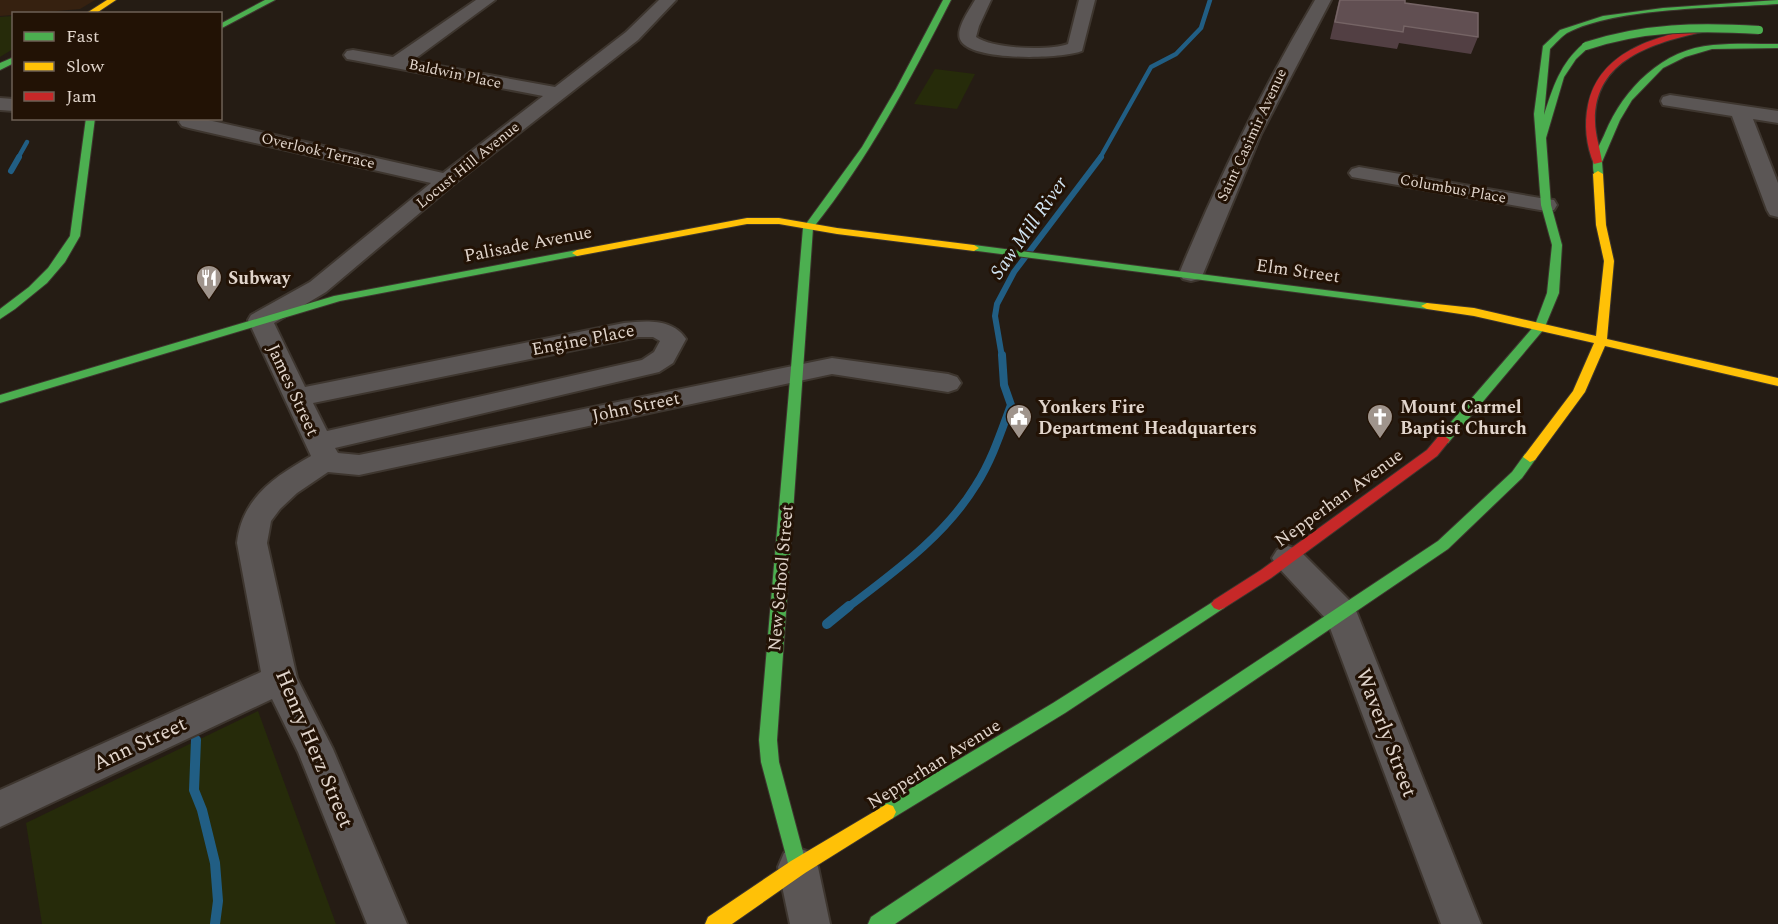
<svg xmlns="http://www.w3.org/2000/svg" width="1778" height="924" viewBox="0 0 1778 924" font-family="Spectral,serif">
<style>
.built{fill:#362110}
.green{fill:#262b0a}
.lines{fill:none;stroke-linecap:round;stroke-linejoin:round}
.stream-far3{stroke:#215e84;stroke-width:4.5}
.stream-far2{stroke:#215e84;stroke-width:6}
.stream-far1{stroke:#215e84;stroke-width:8}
.stream{stroke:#215e84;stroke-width:10}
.street-casing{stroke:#3e362f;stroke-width:4}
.fast-casing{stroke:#3e362f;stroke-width:2}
.slow-casing{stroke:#3e362f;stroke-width:2}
.jam-casing{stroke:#3e362f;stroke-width:2}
.street{fill:#5b5655;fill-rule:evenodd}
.fast{fill:#4caf50;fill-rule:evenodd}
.slow{fill:#ffc107;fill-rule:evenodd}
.jam{fill:#c62828;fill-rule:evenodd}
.fast-bridge-casing{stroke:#3e362f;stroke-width:10;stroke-linecap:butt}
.fast-bridge{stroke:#4caf50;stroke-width:8}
.wall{fill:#523f43}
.building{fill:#614f52;stroke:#756465;stroke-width:1.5}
.labels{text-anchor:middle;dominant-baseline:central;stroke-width:6;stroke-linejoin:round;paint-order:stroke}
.far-street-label{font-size:15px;fill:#e1d5cc;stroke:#221205}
.street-label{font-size:18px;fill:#e1d5cc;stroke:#221205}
.poi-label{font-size:18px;font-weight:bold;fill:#e1d5cc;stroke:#221205;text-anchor:start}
.water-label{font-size:20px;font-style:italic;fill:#d1e5f4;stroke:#221205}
.near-street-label{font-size:21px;fill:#e1d5cc;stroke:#221205}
</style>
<rect width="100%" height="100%" fill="#251c14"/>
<polygon class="built" points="0,0 95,0 80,9 0,16"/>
<g class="green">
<polygon points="13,16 13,49 0,57 0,17"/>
<polygon points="935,69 975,74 957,109 914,104"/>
<polygon points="258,711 336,924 42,924 26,823"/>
</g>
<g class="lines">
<g class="stream-far3">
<polyline points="18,158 27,142"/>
<polyline points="1100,158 1151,67 1176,54 1201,28 1210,0"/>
</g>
<g class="stream-far2">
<polyline points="11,171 19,157"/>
<polyline points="1002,357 995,316 997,304 1014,272 1101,157"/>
</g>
<path class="stream-far1" d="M847,608c47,-36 98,-72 129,-123 16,-25 25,-53 35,-80l-7,-20 -2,-30"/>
<g class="stream">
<polyline points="827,624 849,606"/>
<polyline points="196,740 194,790 202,810 215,863 218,901 215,924"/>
</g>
<defs>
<g id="street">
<path d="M476,0h19l-83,61 143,26 71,-55 33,-32h17l-38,40 -184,144 -128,108 -52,31 31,64 319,-64c22,-2 48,-5 62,16l-13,24 -14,9 -324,76 3,5 21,2 473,-97 116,16 9,3 4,6 -4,6 -9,3 -116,-18 -473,101 -31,-3 -31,21 -17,16 -9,12 -4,22 30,135 36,71 74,175h-40l-69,-172 -26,-53 -272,128v-37l261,-118 -24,-129c5,-45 37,-66 74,-87l-63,-136 3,-5 59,-33 121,-99 -242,-55 -7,-2 -3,-4 3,-4h17l244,55 100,-77 -190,-36 -6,-1 -3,-4 3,-4 6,-1 40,7zM638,337h15l7,4 -6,11 -12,8 -315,71 -14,-28z"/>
<path d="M975,0h16l-12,26 -3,11c17,12 73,14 92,7l11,-44h16l-13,51c-19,8 -114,11 -122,-12 -4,-11 10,-30 15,-39z"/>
<path d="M1315,0h16l-70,134 -58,140 -4,5 -8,2 -8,-2 -4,-5c39,-95 84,-186 136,-274z"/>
<polygon points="1670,95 1778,111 1778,123 1753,119 1778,183 1778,217 1770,215 1767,210 1732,116 1663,105 1661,101 1663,97"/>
<polygon points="0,98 14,99 14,111 0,110"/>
<polygon points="1359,167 1546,199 1554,200 1557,205 1554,210 1546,211 1352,177 1349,173 1352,169"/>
<polygon points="1288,546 1299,550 1353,604 1357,613 1481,924 1441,924 1327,620 1277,566 1272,558 1277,550"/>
<polygon points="798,848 812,853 818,867 830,924 790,924 778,867 784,853"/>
</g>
<g id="fast">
<polygon points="265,0 275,0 220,29 220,24"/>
<path d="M943,0h8c-41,80 -82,158 -138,228l-36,512 2,22 28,105 -2,6 -7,3 -7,-3 -2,-6 -28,-105 -2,-22 44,-512 59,-81 34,-58z"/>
<path d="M1778,0v4c-57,4 -161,3 -211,29 -6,4 -12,11 -17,16l-6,66c9,-28 16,-51 39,-71l7,2 -14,13 -12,18 -18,61 5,67 11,40 -3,48 -15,36 -96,114h-10l-2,-3 2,-3 97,-112 12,-32 5,-48 -11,-40 -7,-91 9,-68 17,-16 43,-14 60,-8z"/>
<path d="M1778,44v4l-66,1 -27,8 -22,11 -31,32 -12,20 -18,42 1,12 -8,2c-6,-15 4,-29 10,-43 19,-45 58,-84 108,-88 22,-2 44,-1 65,-1z"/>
<polygon points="14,57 14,63 0,70 0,63"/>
<polygon points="86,118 95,118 80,236 65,262 47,283 15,309 0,319 0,309 29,287 48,268 70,236"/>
<polygon points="974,245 1427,303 1433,306 1427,309 970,250 970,246"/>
<polygon points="577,250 582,253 581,255 340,301 0,403 0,395 334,296"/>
<polygon points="1530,452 1537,457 1522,478 1448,549 895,924 868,924 871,917 1438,541 1512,472 1525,454"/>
<polygon points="1219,598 1224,600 1227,604 1224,608 1065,713 893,818 887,820 881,818 878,812 881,806 1053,703"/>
</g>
<g id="slow">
<polygon points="107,0 116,0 95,14 85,14"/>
<polygon points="1598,171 1603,174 1606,225 1614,261 1607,339 1778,378 1778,386 1605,346 1585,392 1535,460 1530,462 1523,457 1573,391 1594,343 1474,316 1427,309 1421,306 1427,303 1474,308 1596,336 1604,261 1596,225 1593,174"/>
<polygon points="747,218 779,218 837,228 974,245 979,248 974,251 837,234 779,224 747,224 577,256 572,253 577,250"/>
<polygon points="887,804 893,806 896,812 893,818 805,873 732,924 705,924 708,917 791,861"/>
</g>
<g id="jam">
<path d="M1699,28l4,2 -1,2c-48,11 -108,27 -107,89 0,14 5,27 7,41l-8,2c-8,-18 -10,-40 -6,-59 11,-53 65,-68 111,-77z"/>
<polygon points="1443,435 1450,440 1437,456 1271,578 1224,608 1219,610 1214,608 1211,604 1214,600 1261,570 1427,450 1438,437"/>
</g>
</defs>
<use href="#street" class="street-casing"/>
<use href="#fast" class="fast-casing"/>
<use href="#slow" class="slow-casing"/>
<use href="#jam" class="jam-casing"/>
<use href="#street" class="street"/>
<use href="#fast" class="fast"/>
<use href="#slow" class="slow"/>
<use href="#jam" class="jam"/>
<defs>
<path id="fast-bridge" d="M1586,46c57,-19 114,-20 173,-16"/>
</defs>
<use href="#fast-bridge" class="fast-bridge-casing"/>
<use href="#fast-bridge" class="fast-bridge"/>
</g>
<polygon class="wall" points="1339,0 1405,0 1405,3 1478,37 1471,54 1399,43 1397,49 1330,39"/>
<polygon class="building" points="1340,0 1405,0 1405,3 1478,13 1478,37 1404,26 1403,32 1335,22"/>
<defs>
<symbol id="restaurant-pin" viewBox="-11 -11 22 30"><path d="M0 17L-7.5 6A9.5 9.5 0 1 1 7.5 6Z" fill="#9f948c" stroke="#221205"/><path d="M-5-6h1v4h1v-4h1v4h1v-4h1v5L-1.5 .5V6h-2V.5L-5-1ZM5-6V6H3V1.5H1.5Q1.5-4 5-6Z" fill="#fff"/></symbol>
<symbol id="civic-pin" viewBox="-11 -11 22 30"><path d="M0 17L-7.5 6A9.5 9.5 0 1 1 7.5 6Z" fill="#9f948c" stroke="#221205"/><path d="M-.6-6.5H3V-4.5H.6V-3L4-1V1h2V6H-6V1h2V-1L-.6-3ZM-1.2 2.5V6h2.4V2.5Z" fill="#fff"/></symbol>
<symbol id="church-pin" viewBox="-11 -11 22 30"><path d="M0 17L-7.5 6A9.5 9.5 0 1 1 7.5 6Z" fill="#9f948c" stroke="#221205"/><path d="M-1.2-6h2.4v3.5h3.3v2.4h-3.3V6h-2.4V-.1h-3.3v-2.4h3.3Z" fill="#fff"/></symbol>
</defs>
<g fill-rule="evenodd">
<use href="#restaurant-pin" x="194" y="263" width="30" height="40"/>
<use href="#civic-pin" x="1004" y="402" width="30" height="40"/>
<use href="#church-pin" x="1365" y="402" width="30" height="40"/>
</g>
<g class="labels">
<g class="far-street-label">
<text transform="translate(455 74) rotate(12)">Baldwin Place</text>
<text transform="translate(1252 135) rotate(-65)">Saint Casimir Avenue</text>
<text transform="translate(318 151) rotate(13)">Overlook Terrace</text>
<text transform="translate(468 165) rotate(-39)">Locust Hill Avenue</text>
<text transform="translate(1453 189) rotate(10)">Columbus Place</text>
</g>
<g class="street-label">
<text transform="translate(528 244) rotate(-11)">Palisade Avenue</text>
<text transform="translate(1298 271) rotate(8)">Elm Street</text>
<text transform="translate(583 340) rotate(-11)">Engine Place</text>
<text transform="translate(293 390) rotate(65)">James Street</text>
<text transform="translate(636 407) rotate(-12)">John Street</text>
<text transform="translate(1339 498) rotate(-36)">Nepperhan Avenue</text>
<text transform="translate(781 578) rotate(-85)">New School Street</text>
<text transform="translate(934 764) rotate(-32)">Nepperhan Avenue</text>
</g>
<g class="poi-label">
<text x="228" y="278">Subway</text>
<text x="1038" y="407">Yonkers Fire<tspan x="1038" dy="21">Department Headquarters</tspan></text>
<text x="1400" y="407">Mount Carmel<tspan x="1400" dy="21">Baptist Church</tspan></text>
</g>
<g class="water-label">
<text transform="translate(1029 228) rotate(-55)">Saw Mill River</text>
</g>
<g class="near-street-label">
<text transform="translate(1386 733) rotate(69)">Waverly Street</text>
<text transform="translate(140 744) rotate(-25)">Ann Street</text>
<text transform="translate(314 749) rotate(67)">Henry Herz Street</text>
</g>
</g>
<rect x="12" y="12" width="210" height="108" fill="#221205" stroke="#6e6055" stroke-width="1.5"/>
<rect x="24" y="32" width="30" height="9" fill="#4caf50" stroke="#6e6055" stroke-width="1.5"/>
<text x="66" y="42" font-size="18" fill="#e1d5cc">Fast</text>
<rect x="24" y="62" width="30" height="9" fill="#ffc107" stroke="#6e6055" stroke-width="1.5"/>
<text x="66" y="72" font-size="18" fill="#e1d5cc">Slow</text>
<rect x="24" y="92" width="30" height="9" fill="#c62828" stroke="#6e6055" stroke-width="1.5"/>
<text x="66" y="102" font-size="18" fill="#e1d5cc">Jam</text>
</svg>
